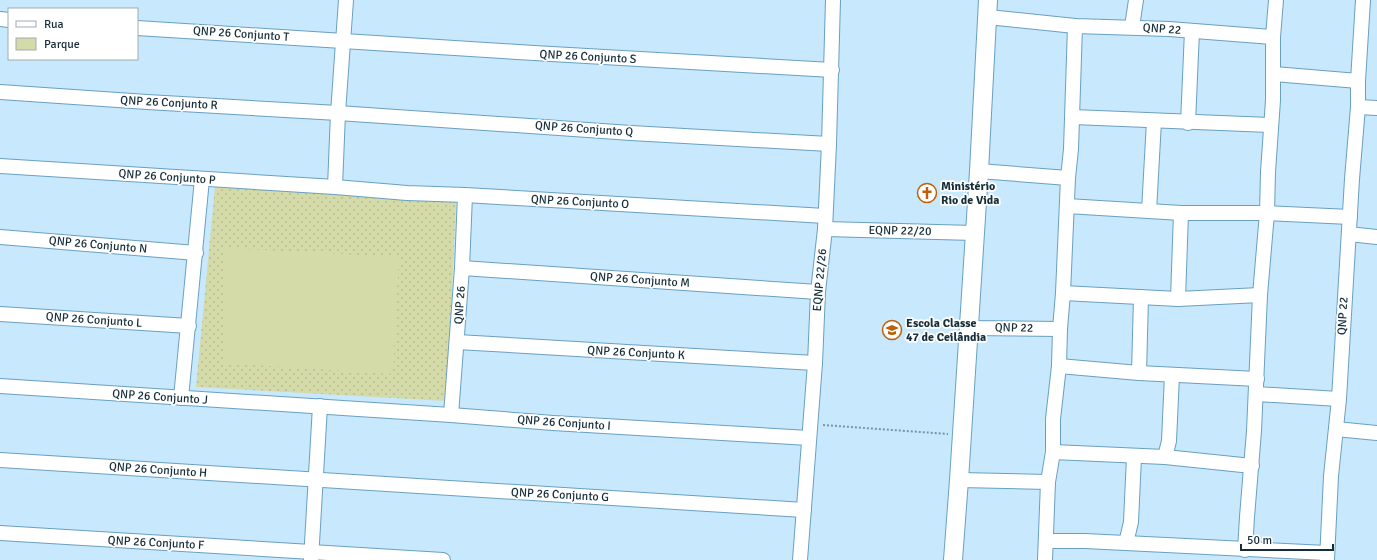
<svg xmlns="http://www.w3.org/2000/svg" width="1377" height="560" viewBox="0 0 1377 560" font-family="Signika,sans-serif">
<style>
.green{fill:url(#green-dots)}
.pitch{fill:#d4dba9}
.lines{fill:none;stroke-linecap:round;stroke-linejoin:round}
.minor-casing{stroke:#69a0c0;stroke-width:16}
.tertiary-casing{stroke:#69a0c0;stroke-width:20}
.path{stroke:#7995a7;stroke-width:2;stroke-dasharray:2 2;stroke-linecap:butt}
.minor{stroke:#fff;stroke-width:14}
.tertiary{stroke:#fff;stroke-width:18}
.labels{text-anchor:middle;dominant-baseline:central;stroke-width:3.5;stroke-linejoin:round;paint-order:stroke}
.street-label{font-size:12px;fill:#162d3a;stroke:#fff}
.poi-label{font-size:12px;font-weight:bold;fill:#162d3a;stroke:#fff;text-anchor:start}
</style>
<defs>
<pattern id="green-dots" width="8" height="8" patternUnits="userSpaceOnUse"><rect width="8" height="8" fill="#d4dba9"/><path d="M2 2h.1M6 6h.1" fill="none" stroke="#b5bc92" stroke-width="1.8" stroke-linecap="round"/></pattern>
</defs>
<rect width="100%" height="100%" fill="#c7e8fd"/>
<polygon class="green" points="215,187 456,201 447,401 196,387"/>
<polygon class="pitch" points="224,248 399,257 393,374 224,363"/>
<g class="lines">
<defs>
<g id="minor">
<polyline points="988,17 1075,26 1169,29 1273,37"/>
<polyline points="0,19 9,20"/>
<polyline points="1132,27 1136,0"/>
<polyline points="137,28 534,53 832,70"/>
<polyline points="1274,74 1358,81"/>
<polyline points="0,92 147,102 338,113 631,133 829,144"/>
<polyline points="1358,107 1377,108"/>
<polyline points="1073,117 1270,125"/>
<polyline points="1188,123 1192,31"/>
<polyline points="0,166 335,187 407,193 465,195 825,216"/>
<polyline points="979,171 1068,178"/>
<polyline points="335,187 338,113 346,0"/>
<polyline points="1067,206 1181,213 1267,213 1350,217"/>
<polyline points="1149,211 1154,121"/>
<polyline points="825,229 974,233"/>
<polyline points="1349,234 1377,237"/>
<polyline points="0,237 196,253"/>
<polyline points="462,268 818,292"/>
<polyline points="1063,293 1178,299 1260,295"/>
<polyline points="1178,299 1181,213"/>
<polyline points="0,314 189,326"/>
<polyline points="969,328 1060,329"/>
<polyline points="457,342 815,363"/>
<polyline points="1059,366 1139,373 1257,379"/>
<polyline points="1139,373 1141,297"/>
<polyline points="0,386 451,415 553,423 809,438"/>
<polyline points="1256,394 1339,399"/>
<polyline points="181,398 202,179"/>
<polyline points="451,415 462,268 465,195"/>
<polyline points="1336,429 1377,433"/>
<polyline points="1053,452 1165,457 1252,466"/>
<polyline points="1165,457 1169,441 1172,375"/>
<polyline points="0,460 804,510"/>
<polyline points="959,480 1048,482"/>
<polyline points="0,533 443,560"/>
<polyline points="1046,541 1085,541 1327,553"/>
<polyline points="1126,543 1131,522 1134,457"/>
<polyline points="1245,550 1247,517 1254,431 1260,295 1267,213 1268,172 1273,100 1273,37 1276,0"/>
<polyline points="311,560 320,406"/>
<polyline points="800,560 815,363 818,292 825,229 829,144 833,0"/>
<polyline points="1045,560 1048,482 1053,452 1053,419 1059,366 1060,329 1063,293 1068,178 1071,149 1075,26"/>
<polyline points="1327,560 1331,476 1339,399 1352,179 1358,107 1358,81 1363,0"/>
</g>
<polyline id="tertiary" points="953,560 959,480 979,171 988,0"/>
</defs>
<use href="#minor" class="minor-casing"/>
<use href="#tertiary" class="tertiary-casing"/>
<polyline class="path" points="823,425 948,434"/>
<use href="#minor" class="minor"/>
<use href="#tertiary" class="tertiary"/>
</g>
<defs>
<symbol id="church-ring" viewBox="-11 -11 22 22"><circle r="9.5" fill="#fff" stroke="#bc6107" stroke-width="1.5"/><path d="M-1.2-6h2.4v3.5h3.3v2.4h-3.3V6h-2.4V-.1h-3.3v-2.4h3.3Z" fill="#bc6107"/></symbol>
<symbol id="school-ring" viewBox="-11 -11 22 22"><circle r="9.5" fill="#fff" stroke="#bc6107" stroke-width="1.5"/><path d="M0-5L7-2L0 1L-7-2ZM-4 1L0 2.5L4 1V4Q0 6-4 4Z" fill="#bc6107"/></symbol>
</defs>
<g fill-rule="evenodd">
<use href="#church-ring" x="916" y="182" width="22" height="22"/>
<use href="#school-ring" x="881" y="319" width="22" height="22"/>
</g>
<g class="labels">
<g class="street-label">
<text transform="translate(1162 29) rotate(4)">QNP 22</text>
<text transform="translate(241 34) rotate(4)">QNP 26 Conjunto T</text>
<text transform="translate(588 57) rotate(3)">QNP 26 Conjunto S</text>
<text transform="translate(169 103) rotate(3)">QNP 26 Conjunto R</text>
<text transform="translate(584 129) rotate(4)">QNP 26 Conjunto Q</text>
<text transform="translate(167 177) rotate(4)">QNP 26 Conjunto P</text>
<text transform="translate(580 202) rotate(3)">QNP 26 Conjunto O</text>
<text transform="translate(900 231) rotate(1)">EQNP 22/20</text>
<text transform="translate(98 245) rotate(5)">QNP 26 Conjunto N</text>
<text transform="translate(640 280) rotate(4)">QNP 26 Conjunto M</text>
<text transform="translate(820 280) rotate(-85)">EQNP 22/26</text>
<text transform="translate(460 305) rotate(-86)">QNP 26</text>
<text transform="translate(1343 316) rotate(-87)">QNP 22</text>
<text transform="translate(94 320) rotate(4)">QNP 26 Conjunto L</text>
<text transform="translate(1014 328) rotate(1)">QNP 22</text>
<text transform="translate(636 353) rotate(3)">QNP 26 Conjunto K</text>
<text transform="translate(160 397) rotate(4)">QNP 26 Conjunto J</text>
<text transform="translate(564 423) rotate(4)">QNP 26 Conjunto I</text>
<text transform="translate(158 470) rotate(4)">QNP 26 Conjunto H</text>
<text transform="translate(560 495) rotate(3)">QNP 26 Conjunto G</text>
<text transform="translate(156 543) rotate(3)">QNP 26 Conjunto F</text>
</g>
<g class="poi-label">
<text x="941" y="186">Ministério<tspan x="941" dy="14">Rio de Vida</tspan></text>
<text x="906" y="323">Escola Classe<tspan x="906" dy="14">47 de Ceilândia</tspan></text>
</g>
</g>
<rect x="8" y="8" width="130" height="52" fill="#ffffff" stroke="#a2abb0"/>
<rect x="16" y="21" width="20" height="6" fill="#ffffff" stroke="#a2abb0"/>
<text x="44" y="28" font-size="12" fill="#162d3a">Rua</text>
<rect x="16" y="38" width="20" height="12" fill="#d4dba9" stroke="#a2abb0"/>
<text x="44" y="48" font-size="12" fill="#162d3a">Parque</text>
<path d="M1241 544v6h92v-6" fill="none" stroke="#162d3a" stroke-width="2"/>
<text x="1247" y="544" font-size="12" fill="#162d3a" stroke="#ffffff" stroke-width="3" paint-order="stroke">50 m</text>
</svg>
